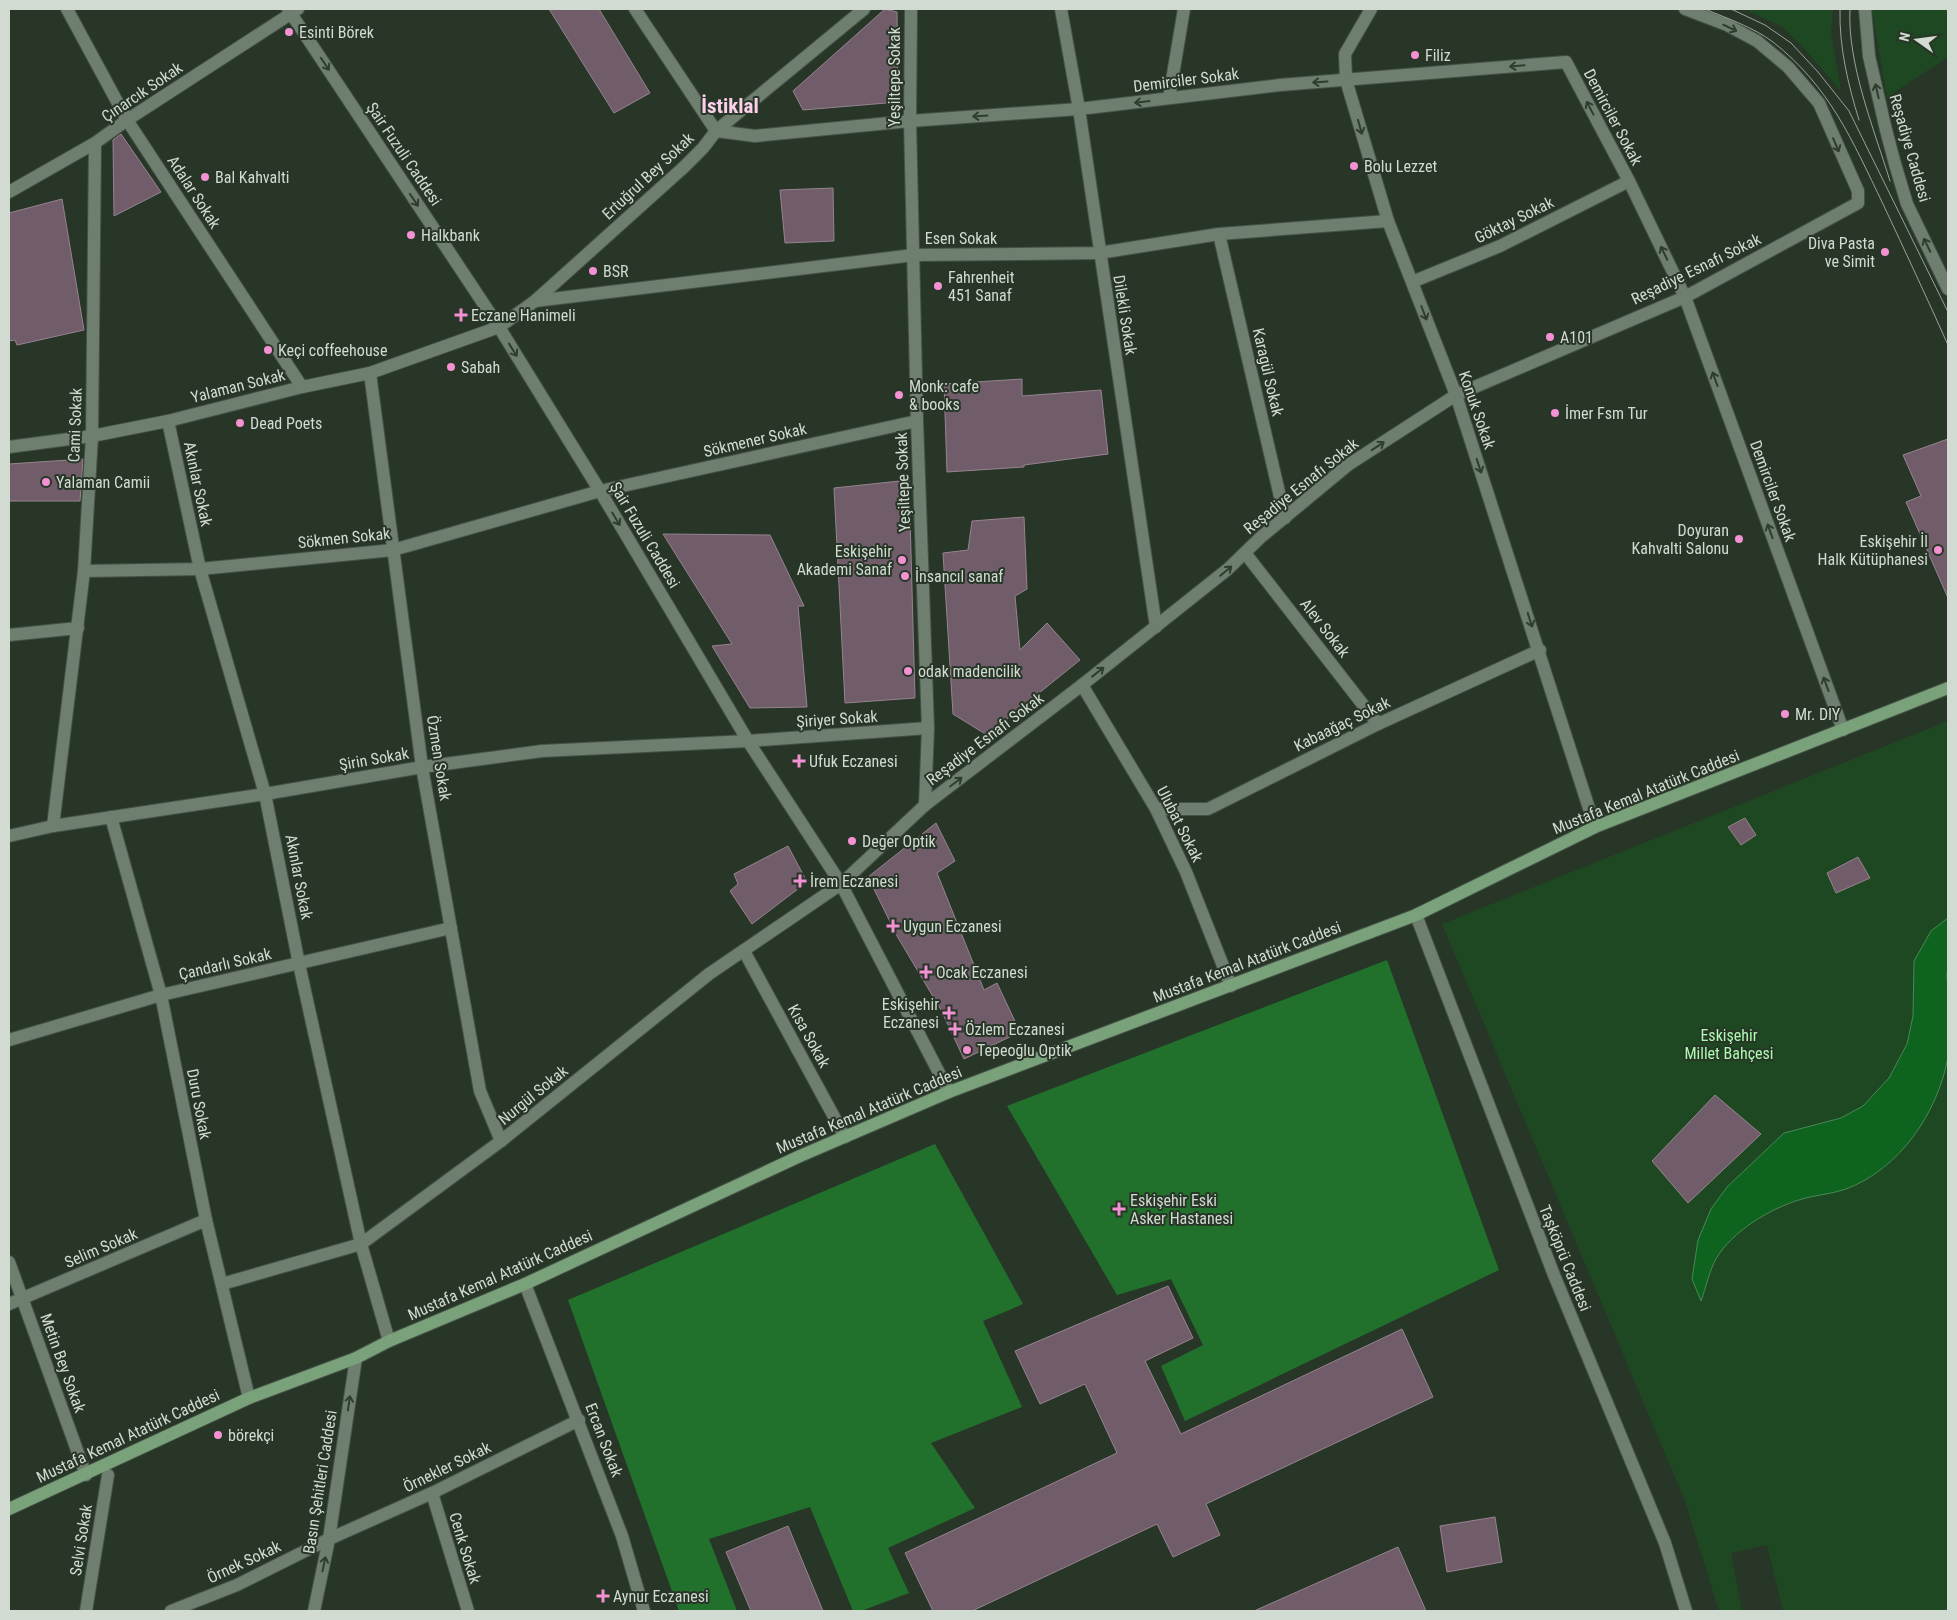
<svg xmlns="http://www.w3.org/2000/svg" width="1957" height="1620" viewBox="0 0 1957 1620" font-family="'Roboto Condensed',sans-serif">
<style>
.green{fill:#1e4822}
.forest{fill:#21712d}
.water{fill:#0e641f;stroke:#498855}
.building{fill:#705d69;stroke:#978390}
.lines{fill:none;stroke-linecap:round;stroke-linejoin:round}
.street-casing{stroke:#465247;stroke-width:14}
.secondary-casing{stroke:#465247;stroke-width:14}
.primary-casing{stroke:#465247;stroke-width:14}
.street{stroke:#6f7f6f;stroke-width:12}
.secondary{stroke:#6f7f6f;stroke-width:12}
.primary{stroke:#79a17a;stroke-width:12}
.tram{stroke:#98a298;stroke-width:1}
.oneway{stroke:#2f3d2f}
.poi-dot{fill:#f491d3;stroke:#283628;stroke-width:2}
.labels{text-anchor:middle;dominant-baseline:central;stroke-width:4;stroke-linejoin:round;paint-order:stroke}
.poi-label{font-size:16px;fill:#d2dbd2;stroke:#283628;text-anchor:start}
.street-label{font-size:16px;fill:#d2dbd2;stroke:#283628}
.park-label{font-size:16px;fill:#acfbb0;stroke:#283628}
.district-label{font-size:21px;font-weight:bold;fill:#fcd0eb;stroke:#283628}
</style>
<rect width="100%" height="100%" fill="#283628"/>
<g class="green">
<polygon points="1744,9 1833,9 1831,33 1841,91 1802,46 1781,26"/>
<polygon points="1872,9 1948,9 1948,57 1887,97"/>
<polygon points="1948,721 1948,1611 1783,1611 1767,1545 1731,1553 1742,1611 1719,1611 1685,1501 1442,924"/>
</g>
<g class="forest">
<polygon points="1387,960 1499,1270 1185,1421 1161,1366 1203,1345 1171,1279 1117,1295 1007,1106"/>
<polygon points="935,1144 1023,1304 983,1321 1022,1407 931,1443 975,1508 888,1548 909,1593 861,1611 853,1611 810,1507 709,1539 737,1611 679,1611 568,1300"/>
</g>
<path class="water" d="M1948,918v49l-1,7c1,24 5,59 1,83 -10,55 -48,112 -102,132 -14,5 -30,6 -44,10 -31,9 -70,32 -86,60 -7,12 -10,29 -15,42l-9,-22 6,-39 13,-31 16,-22 57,-54 57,-15 22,-12 26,-28 18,-34 6,-28 1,-55 17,-30z"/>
<g class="building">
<polygon points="549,9 599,9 650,93 614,113"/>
<polygon points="885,9 897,12 898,102 803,110 793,91"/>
<polygon points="121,134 161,192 114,216 113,140"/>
<polygon points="833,188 834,241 785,243 780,190"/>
<polygon points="62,199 84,330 17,345 15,340 9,341 9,213"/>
<polygon points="1022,379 1022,396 1101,390 1108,454 1024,465 1024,467 947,472 944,384"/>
<polygon points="1948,439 1948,598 1906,502 1921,496 1903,455"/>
<polygon points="83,459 80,501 9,501 9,464"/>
<polygon points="909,480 915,698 845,703 834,488"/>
<polygon points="1024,517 1027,589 1015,596 1020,650 1047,623 1080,660 987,735 953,714 943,553 968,550 972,521"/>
<polygon points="663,534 770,535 804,606 798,606 807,707 750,708 712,646 732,644"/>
<polygon points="1745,818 1756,835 1741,845 1728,827"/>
<polygon points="936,823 955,861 937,873 984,990 997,983 1020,1032 964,1059 941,1010 897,936 868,877"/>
<polygon points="788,846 807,882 752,924 730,891 738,884 734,874"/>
<polygon points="1858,857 1870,878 1836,893 1827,873"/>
<polygon points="1715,1095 1761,1134 1688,1203 1652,1161"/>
<polygon points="1168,1286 1193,1338 1145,1361 1181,1434 1402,1329 1433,1397 1206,1504 1220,1535 1173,1557 1157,1524 972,1611 933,1611 905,1553 1117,1453 1085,1384 1040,1404 1015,1351"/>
<polygon points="1495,1517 1502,1562 1447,1572 1440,1526"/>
<polygon points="788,1526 823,1611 751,1611 726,1552"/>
<polygon points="1398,1547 1426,1611 1254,1611"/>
</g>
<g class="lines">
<defs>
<g id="street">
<polyline points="67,9 127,120 302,387"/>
<polyline points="635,9 716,131"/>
<polyline points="911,9 910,121 917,421 928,728 925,805"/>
<polyline points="1061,9 1079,109 1156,627"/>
<polyline points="1371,9 1345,54 1346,80 1388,221 1456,395 1595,827"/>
<polyline points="1865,9 1869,56 1886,130 1895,164 1907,204 1948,289"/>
<polyline points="1169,98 1184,9"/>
<polyline points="716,131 755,136 910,121 1079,109 1280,85 1566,62 1629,181 1685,297 1843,730"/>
<polyline points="9,192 95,143 127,120 298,9"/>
<polyline points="1219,234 1285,518"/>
<polyline points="1412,282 1500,246 1629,181"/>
<polyline points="535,301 914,255 1099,253 1219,234 1388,221"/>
<polyline points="370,373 422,767 480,1091 501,1141"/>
<polyline points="168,421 200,569 265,794 299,964 361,1244 389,1341"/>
<polyline points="9,447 92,436 168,421 302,387 370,373 499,327 535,301 684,167 703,148 716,131 864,9"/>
<polyline points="1245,553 1378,724"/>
<polyline points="84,571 200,569 393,550 600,491 917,421"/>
<polyline points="9,635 78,628"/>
<polyline points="1082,685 1156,809 1186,872 1231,986"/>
<polyline points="1156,809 1208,809 1378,724 1540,650"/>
<polyline points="111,817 161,995 206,1220 249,1398"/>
<polyline points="53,826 84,571 92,436 95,143"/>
<polyline points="9,836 53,826 265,794 422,767 542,751 748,741 928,728"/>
<polyline points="744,951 845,1137"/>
<polyline points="9,1040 161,995 451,928"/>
<polyline points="9,1262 86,1475"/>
<polyline points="222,1284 361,1244 501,1141 709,974 841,884 925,805 1082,685 1228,569 1261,537 1348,465 1456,395 1685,297 1858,203 1858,191 1819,103 1788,67 1757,41 1727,25 1685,9"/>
<polyline points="525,1284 622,1536 644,1611"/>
<polyline points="9,1304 206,1220"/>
<polyline points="432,1493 468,1611"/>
<polyline points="86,1611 108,1475"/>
<polyline points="171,1611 237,1585 329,1539 432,1493 579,1420"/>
</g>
<g id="secondary">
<polyline points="288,9 499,327 600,491 748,741 841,884 949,1092"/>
<polyline points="1416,915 1554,1275 1665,1543 1686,1611"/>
<polyline points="314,1611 329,1539 356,1358"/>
</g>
<polyline id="primary" points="9,1509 249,1398 356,1358 389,1341 525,1284 800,1156 949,1092 1416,915 1595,827 1948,688"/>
</defs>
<use href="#street" class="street-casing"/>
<use href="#secondary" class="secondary-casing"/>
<use href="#primary" class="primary-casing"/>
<use href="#street" class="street"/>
<use href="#secondary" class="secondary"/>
<use href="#primary" class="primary"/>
<g class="tram">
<path d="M1705,9c23,10 48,18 68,33 57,45 79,98 110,162 22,47 44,94 65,141"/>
<polyline points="1731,9 1765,25 1791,43 1818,72 1849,111 1948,312"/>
<path d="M1840,9c-1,38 8,75 19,111"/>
<path d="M1850,9c-3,54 24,120 40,172"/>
</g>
</g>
<defs><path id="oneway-shaft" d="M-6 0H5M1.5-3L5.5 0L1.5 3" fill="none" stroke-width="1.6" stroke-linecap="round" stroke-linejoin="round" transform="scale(1.25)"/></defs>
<g class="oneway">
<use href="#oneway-shaft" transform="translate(1730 28) rotate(26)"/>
<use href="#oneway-shaft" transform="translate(325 64) rotate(56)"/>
<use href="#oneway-shaft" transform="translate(1517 66) rotate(175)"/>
<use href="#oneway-shaft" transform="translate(1320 82) rotate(176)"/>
<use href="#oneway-shaft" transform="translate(1877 91) rotate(-103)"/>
<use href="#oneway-shaft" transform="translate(1142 102) rotate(173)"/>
<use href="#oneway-shaft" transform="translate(1590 108) rotate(-118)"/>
<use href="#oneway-shaft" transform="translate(980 116) rotate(176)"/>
<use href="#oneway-shaft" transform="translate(1360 127) rotate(74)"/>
<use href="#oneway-shaft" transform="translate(1836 145) rotate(67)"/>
<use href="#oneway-shaft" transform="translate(414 200) rotate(56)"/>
<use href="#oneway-shaft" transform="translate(1927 245) rotate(-116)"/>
<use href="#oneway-shaft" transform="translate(1664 253) rotate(-116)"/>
<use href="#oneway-shaft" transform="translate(1424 313) rotate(69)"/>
<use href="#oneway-shaft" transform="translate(513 350) rotate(58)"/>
<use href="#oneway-shaft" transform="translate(1715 379) rotate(-110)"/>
<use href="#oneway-shaft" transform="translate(1378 446) rotate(-33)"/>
<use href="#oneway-shaft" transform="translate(1479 466) rotate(72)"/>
<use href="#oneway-shaft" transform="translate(616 519) rotate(59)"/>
<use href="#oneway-shaft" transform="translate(1770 531) rotate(-110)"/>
<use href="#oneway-shaft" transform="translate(1226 571) rotate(-40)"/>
<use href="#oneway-shaft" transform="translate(1530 620) rotate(72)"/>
<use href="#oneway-shaft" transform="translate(1098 672) rotate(-38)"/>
<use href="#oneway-shaft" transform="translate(1826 684) rotate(-110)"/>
<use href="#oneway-shaft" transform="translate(956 782) rotate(-37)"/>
<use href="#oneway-shaft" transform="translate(349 1403) rotate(-82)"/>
<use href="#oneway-shaft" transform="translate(324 1564) rotate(-78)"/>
</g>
<g class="poi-dot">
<circle cx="289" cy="32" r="5"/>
<circle cx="1415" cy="55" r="5"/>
<circle cx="1354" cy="166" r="5"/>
<circle cx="205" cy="177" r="5"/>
<circle cx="411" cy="235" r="5"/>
<circle cx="1885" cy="252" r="5"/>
<circle cx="593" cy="271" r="5"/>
<circle cx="938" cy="286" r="5"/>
<path d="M458.5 307.5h5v5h5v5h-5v5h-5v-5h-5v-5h5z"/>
<circle cx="1550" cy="337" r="5"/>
<circle cx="268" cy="350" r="5"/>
<circle cx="451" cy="367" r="5"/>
<circle cx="899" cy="395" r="5"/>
<circle cx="1555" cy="413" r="5"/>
<circle cx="240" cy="423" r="5"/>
<circle cx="46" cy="482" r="5"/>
<circle cx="1739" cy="539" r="5"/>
<circle cx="1938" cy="550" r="5"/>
<circle cx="902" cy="560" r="5"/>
<circle cx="905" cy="576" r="5"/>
<circle cx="908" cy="671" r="5"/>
<circle cx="1785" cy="714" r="5"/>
<path d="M796.5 753.5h5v5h5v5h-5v5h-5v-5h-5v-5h5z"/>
<circle cx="852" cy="841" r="5"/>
<path d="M797.5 873.5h5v5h5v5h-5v5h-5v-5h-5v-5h5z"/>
<path d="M890.5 918.5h5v5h5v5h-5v5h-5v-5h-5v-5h5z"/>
<path d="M923.5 964.5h5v5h5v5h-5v5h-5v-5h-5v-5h5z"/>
<path d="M946.5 1005.5h5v5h5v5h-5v5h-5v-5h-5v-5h5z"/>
<path d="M952.5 1021.5h5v5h5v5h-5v5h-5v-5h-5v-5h5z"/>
<circle cx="967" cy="1050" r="5"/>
<path d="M1116.5 1201.5h5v5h5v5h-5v5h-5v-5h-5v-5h5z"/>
<circle cx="218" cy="1435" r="5"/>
<path d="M600.5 1588.5h5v5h5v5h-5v5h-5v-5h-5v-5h5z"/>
</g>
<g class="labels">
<g class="poi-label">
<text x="299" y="32">Esinti Börek</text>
<text x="1425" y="55">Filiz</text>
<text x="1364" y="166">Bolu Lezzet</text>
<text x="215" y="177">Bal Kahvalti</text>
<text x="421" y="235">Halkbank</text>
<text x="1875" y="243" text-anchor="end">Diva Pasta<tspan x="1875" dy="18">ve Simit</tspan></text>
<text x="603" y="271">BSR</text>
<text x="948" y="277">Fahrenheit<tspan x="948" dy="18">451 Sanaf</tspan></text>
<text x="471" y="315">Eczane Hanimeli</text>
<text x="1560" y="337">A101</text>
<text x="278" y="350">Keçi coffeehouse</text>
<text x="461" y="367">Sabah</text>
<text x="909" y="386">Monk: cafe<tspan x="909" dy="18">&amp; books</tspan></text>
<text x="1565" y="413">İmer Fsm Tur</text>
<text x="250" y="423">Dead Poets</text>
<text x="56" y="482">Yalaman Camii</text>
<text x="1729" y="530" text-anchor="end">Doyuran<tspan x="1729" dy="18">Kahvalti Salonu</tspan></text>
<text x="1928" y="541" text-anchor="end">Eskişehir İl<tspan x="1928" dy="18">Halk Kütüphanesi</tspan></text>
<text x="892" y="551" text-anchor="end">Eskişehir<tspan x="892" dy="18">Akademi Sanaf</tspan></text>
<text x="915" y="576">İnsancıl sanaf</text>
<text x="918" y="671">odak madencilik</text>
<text x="1795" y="714">Mr. DIY</text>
<text x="809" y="761">Ufuk Eczanesi</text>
<text x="862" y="841">Değer Optik</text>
<text x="810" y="881">İrem Eczanesi</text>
<text x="903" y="926">Uygun Eczanesi</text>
<text x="936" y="972">Ocak Eczanesi</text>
<text x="939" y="1004" text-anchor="end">Eskişehir<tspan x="939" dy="18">Eczanesi</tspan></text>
<text x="965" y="1029">Özlem Eczanesi</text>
<text x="977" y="1050">Tepeoğlu Optik</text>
<text x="1130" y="1200">Eskişehir Eski<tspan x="1130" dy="18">Asker Hastanesi</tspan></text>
<text x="228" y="1435">börekçi</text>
<text x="613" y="1596">Aynur Eczanesi</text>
</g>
<g class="street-label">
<text transform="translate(894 77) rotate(-90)">Yeşiltepe Sokak</text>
<text transform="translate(1186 80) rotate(-7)">Demirciler Sokak</text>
<text transform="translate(142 92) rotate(-34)">Çınarcık Sokak</text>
<text transform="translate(1613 117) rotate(62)">Demirciler Sokak</text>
<text transform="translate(1910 148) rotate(74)">Reşadiye Caddesi</text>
<text transform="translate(404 154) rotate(56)">Şair Fuzuli Caddesi</text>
<text transform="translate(648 176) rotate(-43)">Ertuğrul Bey Sokak</text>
<text transform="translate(194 192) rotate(57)">Adalar Sokak</text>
<text transform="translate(1514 220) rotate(-26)">Göktay Sokak</text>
<text x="961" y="238">Esen Sokak</text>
<text transform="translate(1696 269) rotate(-26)">Reşadiye Esnafı Sokak</text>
<text transform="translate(1125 315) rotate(81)">Dilekli Sokak</text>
<text transform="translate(1268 372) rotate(77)">Karagül Sokak</text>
<text transform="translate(238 386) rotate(-14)">Yalaman Sokak</text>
<text transform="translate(1477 410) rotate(71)">Konuk Sokak</text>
<text transform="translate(75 425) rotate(-88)">Cami Sokak</text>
<text transform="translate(755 440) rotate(-13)">Sökmener Sokak</text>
<text transform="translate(903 482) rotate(-92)">Yeşiltepe Sokak</text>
<text transform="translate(198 484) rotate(78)">Akınlar Sokak</text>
<text transform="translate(1301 486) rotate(-39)">Reşadiye Esnafı Sokak</text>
<text transform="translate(1773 491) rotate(70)">Demirciler Sokak</text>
<text transform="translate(645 535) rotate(59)">Şair Fuzuli Caddesi</text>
<text transform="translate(344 538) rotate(-6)">Sökmen Sokak</text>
<text transform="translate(1325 628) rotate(52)">Alev Sokak</text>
<text transform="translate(837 719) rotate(-4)">Şiriyer Sokak</text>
<text transform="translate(1342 724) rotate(-26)">Kabaağaç Sokak</text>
<text transform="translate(985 739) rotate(-37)">Reşadiye Esnafı Sokak</text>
<text transform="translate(439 758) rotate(81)">Özmen Sokak</text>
<text transform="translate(374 759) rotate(-10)">Şirin Sokak</text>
<text transform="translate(1646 792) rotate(-22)">Mustafa Kemal Atatürk Caddesi</text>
<text transform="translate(1180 824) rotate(63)">Ulubat Sokak</text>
<text transform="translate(299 877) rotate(79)">Akınlar Sokak</text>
<text transform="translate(1247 962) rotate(-21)">Mustafa Kemal Atatürk Caddesi</text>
<text transform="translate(225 964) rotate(-13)">Çandarlı Sokak</text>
<text transform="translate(809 1036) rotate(61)">Kısa Sokak</text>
<text transform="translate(533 1095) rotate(-39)">Nurgül Sokak</text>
<text transform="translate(199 1104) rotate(79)">Duru Sokak</text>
<text transform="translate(869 1110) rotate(-23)">Mustafa Kemal Atatürk Caddesi</text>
<text transform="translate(101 1248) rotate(-23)">Selim Sokak</text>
<text transform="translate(1565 1258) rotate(68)">Taşköprü Caddesi</text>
<text transform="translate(500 1275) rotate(-24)">Mustafa Kemal Atatürk Caddesi</text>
<text transform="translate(63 1363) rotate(70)">Metin Bey Sokak</text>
<text transform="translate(128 1436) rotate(-25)">Mustafa Kemal Atatürk Caddesi</text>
<text transform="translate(604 1440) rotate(69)">Ercan Sokak</text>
<text transform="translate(447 1467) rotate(-26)">Örnekler Sokak</text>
<text transform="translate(320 1482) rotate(-81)">Basın Şehitleri Caddesi</text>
<text transform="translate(81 1540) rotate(-81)">Selvi Sokak</text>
<text transform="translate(465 1548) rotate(73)">Cenk Sokak</text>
<text transform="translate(244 1562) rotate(-25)">Örnek Sokak</text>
</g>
<g class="park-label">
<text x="1729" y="1035">Eskişehir<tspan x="1729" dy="18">Millet Bahçesi</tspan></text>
</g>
<g class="district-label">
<text x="730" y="106">İstiklal</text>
</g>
</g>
<rect width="1957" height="1620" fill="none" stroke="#d2dbd2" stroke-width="20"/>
<g transform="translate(1917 40) rotate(284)" stroke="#283628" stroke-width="4" paint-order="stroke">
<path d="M0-4L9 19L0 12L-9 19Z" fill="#d2dbd2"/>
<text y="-8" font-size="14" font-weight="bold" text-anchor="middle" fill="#d2dbd2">N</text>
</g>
</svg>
